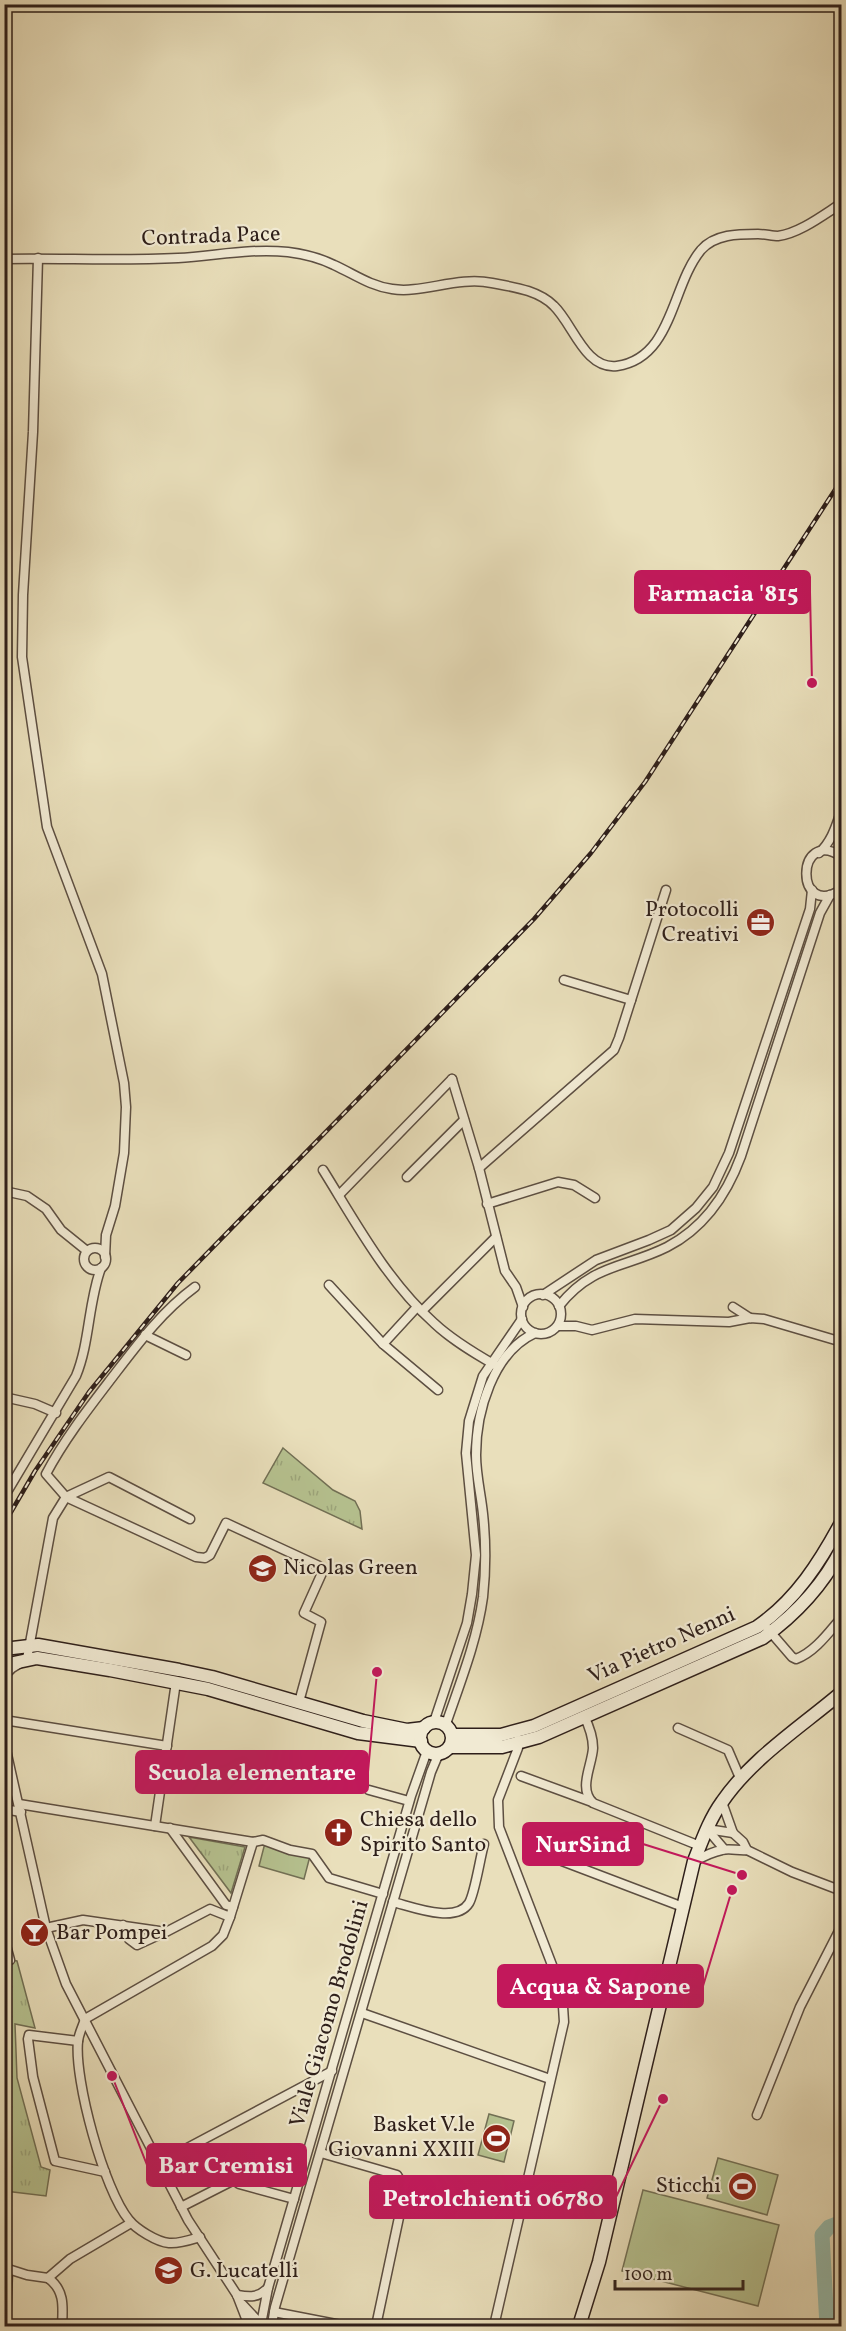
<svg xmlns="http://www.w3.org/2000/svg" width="846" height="2331" viewBox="0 0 846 2331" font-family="Vollkorn,serif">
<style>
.grass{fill:url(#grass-tufts);stroke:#727055;stroke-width:1.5}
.pitch{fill:#b6c290;stroke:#727055;stroke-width:1.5}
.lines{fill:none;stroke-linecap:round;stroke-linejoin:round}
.river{stroke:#97bdae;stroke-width:15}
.street-casing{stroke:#5d4f42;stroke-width:11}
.secondary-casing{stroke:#2e1f1a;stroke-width:15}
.street{stroke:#f1ead3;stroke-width:8}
.secondary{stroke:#f1ead3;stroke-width:12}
.rail-casing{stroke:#2e1f1a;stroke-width:4.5}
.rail{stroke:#f1ead3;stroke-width:2;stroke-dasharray:7;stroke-linecap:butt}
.labels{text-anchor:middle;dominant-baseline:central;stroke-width:4.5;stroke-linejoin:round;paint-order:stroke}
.street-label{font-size:22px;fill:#2e1f1a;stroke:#f1ead3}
.poi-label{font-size:22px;fill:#2e1f1a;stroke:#f1ead3;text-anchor:start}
.leader{fill:none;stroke:#c2185b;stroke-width:2}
.callout-dot{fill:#c2185b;stroke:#f1ead3;stroke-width:2}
.callout{fill:#c2185b;stroke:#c2185b;stroke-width:2}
.callout-label{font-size:24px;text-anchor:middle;font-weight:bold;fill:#fff}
</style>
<defs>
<pattern id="grass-tufts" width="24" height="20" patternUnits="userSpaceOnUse" patternTransform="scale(1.5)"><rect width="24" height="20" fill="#b6c290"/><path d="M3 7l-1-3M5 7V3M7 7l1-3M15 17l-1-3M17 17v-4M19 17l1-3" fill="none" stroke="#9da67c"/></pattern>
</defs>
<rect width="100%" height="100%" fill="#e9dfbb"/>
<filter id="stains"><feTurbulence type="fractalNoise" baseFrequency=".00333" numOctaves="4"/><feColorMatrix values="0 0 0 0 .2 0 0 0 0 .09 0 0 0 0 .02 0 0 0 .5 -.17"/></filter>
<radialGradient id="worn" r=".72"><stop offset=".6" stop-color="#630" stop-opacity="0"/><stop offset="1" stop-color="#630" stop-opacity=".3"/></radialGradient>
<g class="grass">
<polygon points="283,1448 333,1490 355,1501 360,1511 362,1529 263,1483"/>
<polygon points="189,1837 245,1847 231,1893"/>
<polygon points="5,1959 17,1961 35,2028 15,2024 17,2078 41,2167 50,2170 46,2196 5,2191"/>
</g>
<g class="pitch">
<polygon points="265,1843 310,1856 304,1879 259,1866"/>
<polygon points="489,2114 514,2121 504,2162 478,2155"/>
<polygon points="718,2158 778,2175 767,2215 707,2198"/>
<polygon points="643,2190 779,2225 758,2306 622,2271"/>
</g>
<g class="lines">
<polyline class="river" points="827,2326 822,2235 829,2227 842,2222"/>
<defs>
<g id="street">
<polyline points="38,258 33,432 23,595 22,657 47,827 102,974 124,1083 126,1107 124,1153 115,1206 106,1235 105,1257"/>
<path d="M4,259c58,-1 116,2 174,-1 37,-2 73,-10 110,-6 16,2 32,6 46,13 20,9 36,21 58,24 30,5 65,-13 100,-6 21,4 46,7 62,23 19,18 31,64 63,60 56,-8 54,-80 84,-116 14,-16 37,-16 57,-16 7,0 14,2 20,2 22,-3 45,-21 64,-33"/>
<path d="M819,853c13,-12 17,-27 23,-44"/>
<path d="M842,857c-47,-32 -48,65 0,32"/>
<polyline points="564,980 631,1000"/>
<polyline points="452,1079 479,1168 505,1271 516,1287 523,1307"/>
<polyline points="479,1168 614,1050 619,1038 666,890"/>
<path d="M323,1170c33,53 64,111 111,153 18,17 40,30 61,42"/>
<polyline points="407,1177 464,1120"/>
<polyline points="4,1191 27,1196 46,1209 61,1230 87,1251"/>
<polyline points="339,1195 452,1079"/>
<polyline points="487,1204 558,1182 574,1185 595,1198"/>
<circle cx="95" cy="1259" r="11"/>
<polyline points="329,1285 383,1344 438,1390"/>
<path d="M195,1287c-34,25 -58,58 -84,92 -23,30 -47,61 -65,95l20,23 130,60 9,1 5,-3 16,-32 93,43 3,7 -18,40 17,9 -22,80"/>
<circle cx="541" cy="1314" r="20"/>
<polyline points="543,1295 596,1260 649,1240 671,1230 696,1208 713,1187 729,1153 810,909 812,890"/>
<path d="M559,1306c33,-42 66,-38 108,-59 37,-19 60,-53 74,-91l79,-243 10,-18"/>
<polyline points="733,1307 750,1318"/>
<polyline points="422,1311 496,1237"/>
<polyline points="558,1326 576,1326 592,1330 635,1319 729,1322 750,1318 764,1319 842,1342"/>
<polyline points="145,1335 186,1355"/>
<polyline points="383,1344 417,1307"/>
<polyline points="4,1397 35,1404 56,1413"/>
<path d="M4,1497l72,-121c14,-34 12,-73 25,-108"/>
<polyline points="66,1497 109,1477 190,1519"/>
<path d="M767,1628l25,29 4,2c19,-7 33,-27 46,-42"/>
<polyline points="4,1676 12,1668 27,1659 53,1518 66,1497"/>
<path d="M584,1716c5,10 9,21 9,32 -1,18 -15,40 0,55l107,43"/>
<polyline points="4,1720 167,1746"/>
<polyline points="434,1722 467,1623 472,1594 476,1555 466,1453 469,1421 483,1376 522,1319"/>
<path d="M446,1724c14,-41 31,-83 37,-127 3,-28 3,-55 0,-83 -2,-20 -7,-39 -7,-59 0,-43 17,-103 59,-122"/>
<polyline points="678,1728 728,1750 740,1778"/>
<polyline points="4,1741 46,1928 66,1984 188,2220 237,2295 249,2326"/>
<polyline points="521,1776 592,1802"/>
<polyline points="369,1790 409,1801"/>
<polyline points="722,1802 733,1833 743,1842 747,1850 792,1872 842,1891"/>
<polyline points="19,1804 253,1842 263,1840 290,1850 312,1854 329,1878 383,1894"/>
<polyline points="4,1809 21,1812"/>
<polyline points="155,1826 176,1682"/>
<polyline points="170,1828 226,1905 233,1907"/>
<polyline points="707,1829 733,1833"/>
<polyline points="707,1829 724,1849"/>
<polyline points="562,1861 683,1907"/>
<path d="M695,1861c9,-5 17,-9 27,-11 8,-2 17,1 25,0"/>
<path d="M393,1902c20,5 63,22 76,1 6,-10 11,-45 15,-59"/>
<polyline points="123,1925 129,1939 137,1945 165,1932"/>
<polyline points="46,1928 83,1920 166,1932 210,1909 230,1917"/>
<polyline points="4,1938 10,1960"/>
<polyline points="362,2013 550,2079"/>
<polyline points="78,2041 29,2035 28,2039 33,2077 55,2161 105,2172"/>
<polyline points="757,2115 800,2007 842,1925"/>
<polyline points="321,2153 397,2175 405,2189 376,2326"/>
<polyline points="159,2163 332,2071"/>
<polyline points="181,2207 234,2180 239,2184 294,2199"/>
<path d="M200,2237c-10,3 -21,7 -31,6 -12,-1 -33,-14 -40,-23 -25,-30 -55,-140 -51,-179 1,-8 5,-15 7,-22l127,-73 11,-11 7,-18 23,-75"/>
<polyline points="5,2268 27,2275 48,2278"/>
<polyline points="48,2278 70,2259 131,2223"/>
<path d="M48,2278c17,12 15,29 14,48"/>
<path d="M237,2295c13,2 21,3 31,-7"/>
<polyline points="242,2304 257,2320"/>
<polyline points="274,2312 346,2326"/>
<polyline points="262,2319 268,2288 411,1796 427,1751"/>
<polyline points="272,2324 275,2307 431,1772 439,1753"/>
<polyline points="6,2326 8,2269"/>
<polyline points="494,2326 564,2022 562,1991 499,1827 498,1800 518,1748 518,1740"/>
</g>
<g id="secondary">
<polyline points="4,1649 38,1645 179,1670 212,1677 363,1721 407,1730 424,1728"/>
<polyline points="4,1665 37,1658 110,1670 208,1689 358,1733 421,1741"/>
<circle cx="436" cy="1738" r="16"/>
<path d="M452,1735h49l33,-9 223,-99c39,-27 63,-65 85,-106"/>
<path d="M450,1747h52l37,-10 224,-99c32,-23 61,-54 79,-90"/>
<path d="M579,2326l20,-64 95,-401c8,-20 15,-41 28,-59 30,-44 79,-75 120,-110"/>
</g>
</defs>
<use href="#street" class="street-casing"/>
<use href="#secondary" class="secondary-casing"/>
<use href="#street" class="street"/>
<use href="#secondary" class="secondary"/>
<defs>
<polyline id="rail" points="4,1524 35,1471 89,1392 178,1283 534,919 591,853 645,782 842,479"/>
</defs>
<use href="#rail" class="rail-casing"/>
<use href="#rail" class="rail"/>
</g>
<defs>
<symbol id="office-disc" viewBox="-11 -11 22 22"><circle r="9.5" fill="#8f2418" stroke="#f1ead3"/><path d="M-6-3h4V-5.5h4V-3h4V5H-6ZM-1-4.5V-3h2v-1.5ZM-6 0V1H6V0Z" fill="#fff"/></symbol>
<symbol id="school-disc" viewBox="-11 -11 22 22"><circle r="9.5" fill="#8f2418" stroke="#f1ead3"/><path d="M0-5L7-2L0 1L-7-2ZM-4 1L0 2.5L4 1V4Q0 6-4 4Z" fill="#fff"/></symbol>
<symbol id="church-disc" viewBox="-11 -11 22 22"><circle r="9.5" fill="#8f2418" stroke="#f1ead3"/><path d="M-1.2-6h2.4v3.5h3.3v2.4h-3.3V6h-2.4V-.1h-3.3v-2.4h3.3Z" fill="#fff"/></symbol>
<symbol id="bar-disc" viewBox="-11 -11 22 22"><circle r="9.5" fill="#8f2418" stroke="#f1ead3"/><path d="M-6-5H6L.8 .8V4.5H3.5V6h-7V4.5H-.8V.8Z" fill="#fff"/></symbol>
<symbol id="stadium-disc" viewBox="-11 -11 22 22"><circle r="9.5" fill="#8f2418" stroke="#f1ead3"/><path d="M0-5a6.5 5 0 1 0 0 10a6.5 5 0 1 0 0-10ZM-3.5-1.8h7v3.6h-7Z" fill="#fff"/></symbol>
</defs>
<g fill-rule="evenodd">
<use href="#office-disc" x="744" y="906" width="33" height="33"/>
<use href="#school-disc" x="246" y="1552" width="33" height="33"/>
<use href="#church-disc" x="322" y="1816" width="33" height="33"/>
<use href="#bar-disc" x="18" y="1916" width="33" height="33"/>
<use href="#stadium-disc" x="480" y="2122" width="33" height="33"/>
<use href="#stadium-disc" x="726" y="2170" width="33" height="33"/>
<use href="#school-disc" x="152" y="2254" width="33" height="33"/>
</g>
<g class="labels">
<g class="street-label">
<text transform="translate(211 237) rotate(-2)">Contrada Pace</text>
<text transform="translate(662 1646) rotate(-24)">Via Pietro Nenni</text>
<text transform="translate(330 2014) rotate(-74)">Viale Giacomo Brodolini</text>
</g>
<g class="poi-label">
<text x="739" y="910" text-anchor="end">Protocolli<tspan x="739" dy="25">Creativi</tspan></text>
<text x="283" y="1568">Nicolas Green</text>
<text x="360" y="1820">Chiesa dello<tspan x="360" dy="25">Spirito Santo</tspan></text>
<text x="56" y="1933">Bar Pompei</text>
<text x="475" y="2125" text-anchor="end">Basket V.le<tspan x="475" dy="25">Giovanni XXIII</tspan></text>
<text x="721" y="2186" text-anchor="end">Sticchi</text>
<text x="190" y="2271">G. Lucatelli</text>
</g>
</g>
<path class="leader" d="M812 683L810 592M377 1672L368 1772M742 1875L643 1844M732 1890L703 1986M112 2076L147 2165M663 2099L616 2197"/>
<g class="callout-dot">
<circle cx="812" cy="683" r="6"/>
<circle cx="377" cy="1672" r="6"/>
<circle cx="742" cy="1875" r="6"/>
<circle cx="732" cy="1890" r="6"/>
<circle cx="112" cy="2076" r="6"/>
<circle cx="663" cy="2099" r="6"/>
</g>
<g class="callout">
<rect x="635" y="571" width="175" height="42" rx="6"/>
<rect x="136" y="1751" width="232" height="42" rx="6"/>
<rect x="523" y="1823" width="120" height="42" rx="6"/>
<rect x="498" y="1965" width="205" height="42" rx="6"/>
<rect x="147" y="2144" width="159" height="42" rx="6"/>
<rect x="370" y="2176" width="246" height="42" rx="6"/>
</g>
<g class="callout-label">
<text x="723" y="601">Farmacia '815</text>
<text x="252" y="1780">Scuola elementare</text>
<text x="583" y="1852">NurSind</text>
<text x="600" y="1994">Acqua &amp; Sapone</text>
<text x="226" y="2173">Bar Cremisi</text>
<text x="493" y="2206">Petrolchienti 06780</text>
</g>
<rect width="846" height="2331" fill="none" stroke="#e9dfbb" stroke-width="24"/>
<rect x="6" y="6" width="834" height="2319" fill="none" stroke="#2e1f1a" stroke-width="3"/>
<rect x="12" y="12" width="822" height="2307" fill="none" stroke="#2e1f1a" stroke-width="1.5"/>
<path d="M615 2280v9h128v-9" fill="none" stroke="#2e1f1a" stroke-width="3"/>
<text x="624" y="2280" font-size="18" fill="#2e1f1a" stroke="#f1ead3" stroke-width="4.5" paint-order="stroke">100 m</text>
<rect width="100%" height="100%" filter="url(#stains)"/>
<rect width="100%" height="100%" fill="url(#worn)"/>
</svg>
